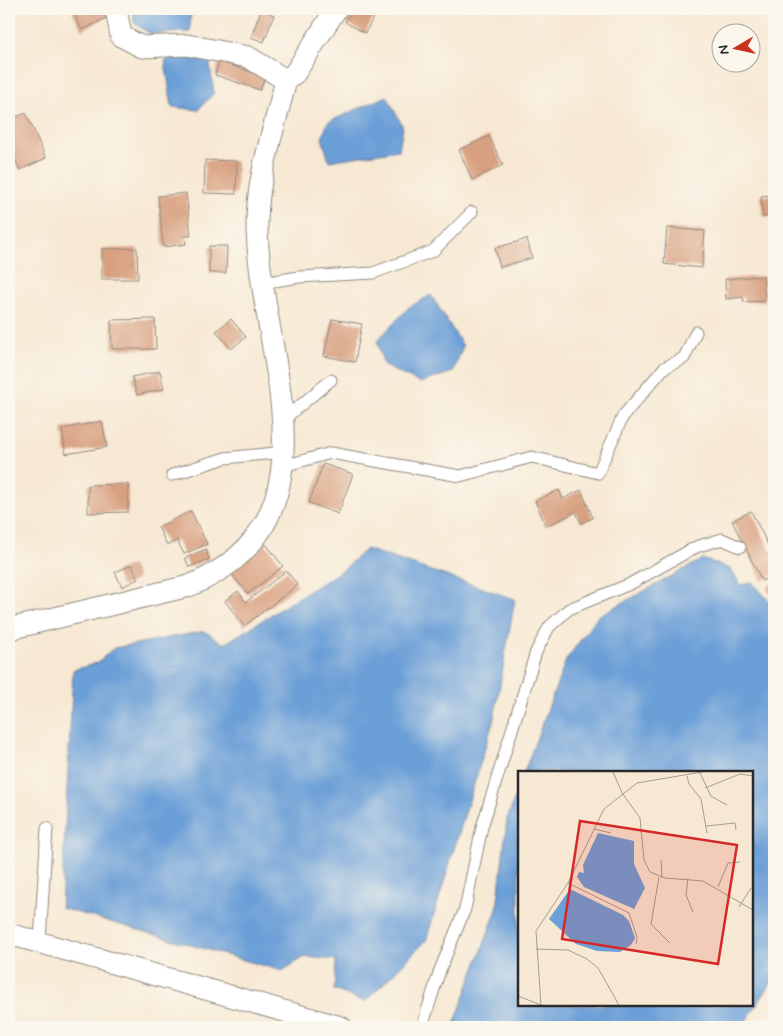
<svg xmlns="http://www.w3.org/2000/svg" width="783" height="1036" viewBox="0 0 783 1036" font-family="Mynerve,sans-serif">
<style>
.water{fill:#6a9fd7;stroke:#4a6581}
.building{fill:#d8a080}
.lines{fill:none;stroke-linecap:round;stroke-linejoin:round}
.service-casing{stroke:#918a7f;stroke-width:13}
.minor-casing{stroke:#918a7f;stroke-width:23}
.service{stroke:#fff;stroke-width:11}
.minor{stroke:#fff;stroke-width:21}
.inset-road{fill:none;stroke:#a59c90;stroke-width:1}
.view{fill:#d62828;fill-opacity:0.15;stroke:#d62828;stroke-width:2.5}
.inset-edge{fill:none;stroke:#2b2b2b;stroke-width:2.5}
</style>
<rect width="100%" height="100%" fill="#fbf7ec"/>
<filter id="ink" filterUnits="userSpaceOnUse"><feTurbulence type="fractalNoise" baseFrequency=".02" numOctaves="2"/><feDisplacementMap in="SourceGraphic" scale="10" xChannelSelector="R" yChannelSelector="G"/><feConvolveMatrix kernelMatrix="1 2 1 2 8 2 1 2 1" color-interpolation-filters="sRGB"/></filter>
<filter id="wash" filterUnits="userSpaceOnUse"><feTurbulence type="fractalNoise" baseFrequency=".0096" numOctaves="4" result="noise"/><feDisplacementMap in="SourceGraphic" scale="20" xChannelSelector="R" yChannelSelector="G"/><feGaussianBlur stdDeviation="1.12" result="paint"/><feColorMatrix in="noise" values="0 0 0 0 0 0 0 0 0 0 0 0 0 0 0 0 0 1.4 0 .05"/><feComposite in="paint" operator="in"/></filter>
<g filter="url(#wash)">
<rect width="100%" height="100%" fill="#f7e8d3"/>
<g class="water">
<polygon points="134,9 191,9 190,32 150,34 134,23"/>
<polygon points="188,54 209,58 214,93 198,110 172,107 165,61 176,55"/>
<polygon points="387,96 403,127 399,150 329,161 322,138 328,122"/>
<polygon points="431,295 463,346 453,372 420,383 384,366 377,341 409,307"/>
<polygon points="366,549 515,599 494,719 426,941 365,1002 334,990 336,960 305,957 282,971 61,908 73,670 97,663 114,648 205,631 224,644 344,569"/>
<polygon points="703,559 730,569 741,585 752,582 774,606 774,979 742,1027 453,1027 497,909 507,819 519,786 519,1005 752,1005 752,772 524,772 566,660 598,616"/>
</g>
<g id="blocks">
<g class="building">
<polygon points="71,9 109,9 112,15 82,30"/>
<polygon points="353,9 378,9 365,33 345,22"/>
<polygon points="261,10 274,15 264,42 251,37"/>
<polygon points="219,61 265,77 260,90 215,75"/>
<polygon points="26,113 46,158 20,170 12,153 9,154 9,120"/>
<polygon points="489,136 503,165 472,180 459,150"/>
<polygon points="205,160 237,161 236,194 204,193"/>
<polygon points="186,193 191,236 185,236 186,244 163,247 158,196"/>
<polygon points="774,195 774,216 763,217 761,196"/>
<polygon points="667,228 705,231 702,268 664,264"/>
<polygon points="527,239 532,258 500,267 495,248"/>
<polygon points="209,246 227,246 226,273 209,273"/>
<polygon points="137,248 138,279 102,279 102,249"/>
<polygon points="763,276 765,301 744,302 743,297 726,299 725,279"/>
<polygon points="155,319 156,349 112,349 111,320"/>
<polygon points="231,319 246,337 231,349 216,331"/>
<polygon points="332,319 362,324 355,362 324,356"/>
<polygon points="160,371 164,389 137,395 132,377"/>
<polygon points="102,421 107,447 66,454 62,429"/>
<polygon points="323,464 353,474 338,514 309,503"/>
<polygon points="128,484 128,512 88,513 88,485"/>
<polygon points="559,490 563,499 581,490 593,518 581,523 576,512 546,526 535,501"/>
<polygon points="191,511 207,544 184,554 177,540 167,545 158,527"/>
<polygon points="751,511 771,551 774,549 774,575 762,581 732,521"/>
<polygon points="266,544 283,566 248,594 230,572"/>
<polygon points="206,549 209,559 189,567 185,558"/>
<polygon points="132,565 138,579 122,587 115,572"/>
<polygon points="286,571 298,585 244,626 225,601 238,591 246,602"/>
<polygon points="774,581 774,599 766,588"/>
</g>
</g>
</g>
<g filter="url(#ink)">
<use href="#blocks" fill-opacity="0" stroke="#918a7f" stroke-width="1"/>
<g class="lines">
<defs>
<g id="service">
<polyline points="262,283 299,277 373,273 433,251 472,212"/>
<polyline points="285,418 331,380"/>
<polyline points="283,466 331,453 460,476 532,457 598,473 623,416 664,368 684,358 696,332"/>
<polyline points="172,475 225,458 284,452"/>
<polyline points="40,941 47,828"/>
<polyline points="422,1027 440,970 465,909 482,827 536,652 549,627 569,609 630,584 696,547 722,539 740,547"/>
</g>
<g id="minor">
<polyline points="116,9 121,36 142,47 187,45 248,57 286,80"/>
<path d="M9,629l180,-43c161,-67 67,-239 68,-365 1,-48 18,-95 29,-141l9,-7 41,-64"/>
<polyline points="9,934 341,1027"/>
</g>
</defs>
<use href="#service" class="service-casing"/>
<use href="#minor" class="minor-casing"/>
<use href="#service" class="service"/>
<use href="#minor" class="minor"/>
</g>
</g>
<g transform="translate(518 771)">
<rect width="235" height="235" fill="#f7e8d3"/>
<path d="M80,62l36,8v23l11,24 -11,21 -50,-22 -7,-10 2,-5 5,1 -1,-8zM52,118l53,26 6,6 6,17 -4,7 -11,7 -23,-1 -21,-7 -27,-25z" fill="#6a9fd7"/>
<path class="inset-road" d="M95,1l9,21 18,25 4,42 6,12 15,6 38,3 50,29M182,2l11,23 16,9M169,5l2,8 12,15 6,34M187,17l35,-14 13,2M188,55l29,-3 1,7M76,58l17,4M143,89l1,18M141,106l-8,47 19,19M170,107l-2,17 7,17M50,112l61,30 8,24 -1,7M200,116l10,-24 12,-1M221,136l12,-19M18,178l32,1 19,9 11,9 21,37M0,225l23,9M23,234l-5,-74 32,-48 36,-74 33,-26 65,-11"/>
<path class="view" d="M62,50l157,24 -19,119 -156,-25z"/>
<rect width="235" height="235" class="inset-edge"/>
</g>
<rect width="783" height="1036" fill="none" stroke="#fbf7ec" stroke-width="30"/>
<g transform="translate(736 48) rotate(261)"><circle r="24" fill="#fbf7ec" stroke="#a8a59f"/>
<path d="M0-4L9 19L0 12L-9 19Z" fill="#c8321e"/>
<text y="-8" font-size="14" font-weight="bold" text-anchor="middle" fill="#2b2b2b">N</text>
</g>
</svg>
